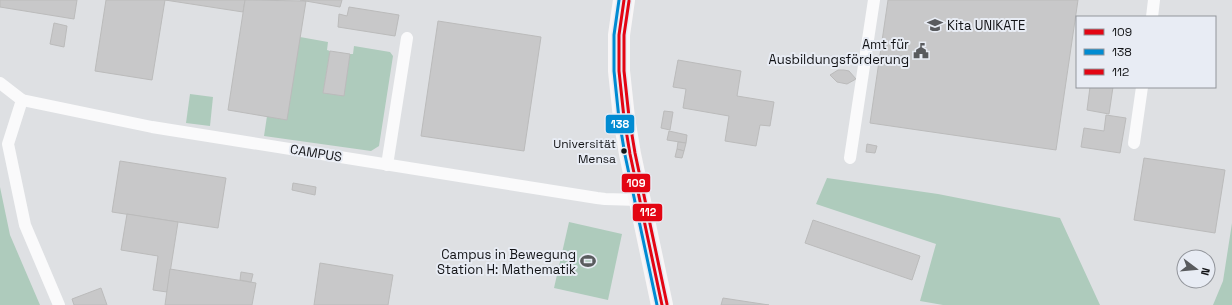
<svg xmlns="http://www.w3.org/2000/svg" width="1232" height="305" viewBox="0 0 1232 305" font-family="'Space Grotesk',sans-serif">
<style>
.green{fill:#aecbbc}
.building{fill:#c8c8c9;stroke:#bbb}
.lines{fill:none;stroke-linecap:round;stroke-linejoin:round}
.lane{stroke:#fafafb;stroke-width:12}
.secondary{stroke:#f8f6f7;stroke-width:22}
.bus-1-casing{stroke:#e8ecf4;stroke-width:6}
.bus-2-casing{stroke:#e8ecf4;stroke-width:6}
.bus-3-casing{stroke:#e8ecf4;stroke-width:6}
.bus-1{stroke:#e30513;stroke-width:3}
.bus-2{stroke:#008bd2;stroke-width:3}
.bus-3{stroke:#e30513;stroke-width:3}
.bus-dot{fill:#121316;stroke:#e8ecf4;stroke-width:1.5}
.labels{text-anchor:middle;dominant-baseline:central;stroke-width:4;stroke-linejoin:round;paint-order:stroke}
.bus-label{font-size:12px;fill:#121316;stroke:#e8ecf4;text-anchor:end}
.poi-label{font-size:13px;fill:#121316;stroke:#e8ecf4;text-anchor:end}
.street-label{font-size:13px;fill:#121316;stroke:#e8ecf4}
.line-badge{stroke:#e8ecf4;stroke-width:1.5}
.badge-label{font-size:11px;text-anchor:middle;font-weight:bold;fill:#fff}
</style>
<rect width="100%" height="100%" fill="#dee0e3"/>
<g class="green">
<polygon points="300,37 328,42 327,50 330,51 323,93 345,87 350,54 353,54 354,46 390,52 393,56 379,146 371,151 264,136 267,116"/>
<polygon points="190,94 213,97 210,126 186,123"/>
<polygon points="827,178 938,194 1060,218 1100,305 943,305 920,301 936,244 816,204"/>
<polygon points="0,187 10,235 40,305 0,305"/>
<polygon points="569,222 622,234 608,300 554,288"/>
<polygon points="1232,223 1232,305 1213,305 1223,281"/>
</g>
<g class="building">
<polygon points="0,0 77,0 74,19 0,7"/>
<polygon points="106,0 165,0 152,80 95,71"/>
<polygon points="165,0 245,0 243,12"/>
<polygon points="245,0 306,1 287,120 228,110"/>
<polygon points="300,0 342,0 340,7"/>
<polygon points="888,0 1078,0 1056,150 870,123"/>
<polygon points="349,7 399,15 395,36 338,27 339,14 347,16"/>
<polygon points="438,21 541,37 524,151 421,136"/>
<polygon points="54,23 67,26 64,47 50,44"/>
<polygon points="330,51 350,54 344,96 323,93"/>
<polygon points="678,60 741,71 737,96 774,102 770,126 760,125 756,146 725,141 729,116 683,108 686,89 673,87"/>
<polygon points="838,70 844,70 849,71 856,79 847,84 837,82 830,75"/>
<polygon points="1090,87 1113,87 1109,114 1087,110"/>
<polygon points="664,111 673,112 670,130 661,128"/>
<polygon points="1106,115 1126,118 1120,153 1081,147 1084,128 1104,131"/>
<polygon points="669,131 687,135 686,143 667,140"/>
<polygon points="678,142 686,143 684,151 677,149"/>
<polygon points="867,144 877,146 875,153 866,152"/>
<polygon points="677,149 684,151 682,158 675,157"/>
<polygon points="1144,158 1225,170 1215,233 1134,220"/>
<polygon points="120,161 226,178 218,228 112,212"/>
<polygon points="293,183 316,187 315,195 292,190"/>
<polygon points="127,214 178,222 167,292 153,290 158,256 121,250"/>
<polygon points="813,220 920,256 912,280 805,243"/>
<polygon points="320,263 393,275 388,305 314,305"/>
<polygon points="170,269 256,283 252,305 165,305"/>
<polygon points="241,272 253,274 251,282 240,280"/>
<polygon points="101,288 107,305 74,305 72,299"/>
<polygon points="723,298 749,302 769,305 721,305"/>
</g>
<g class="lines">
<g class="lane">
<polyline points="1152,17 1154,0"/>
<polyline points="0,83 22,100 152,127 597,198 605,199 640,200"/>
<polyline points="22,100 8,144 25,225 59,305"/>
<polyline points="1134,143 1142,87"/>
<polyline points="850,158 874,0"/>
<polyline points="387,165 407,38"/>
</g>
<polyline class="secondary" points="624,0 619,35 619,71 624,118 630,154 662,305"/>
<defs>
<polyline id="bus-1" points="624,0 619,35 619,71 624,118 630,154 662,305"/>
<polyline id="bus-2" points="619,0 614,35 614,71 619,119 625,155 657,305"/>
<polyline id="bus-3" points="629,1 624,35 624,71 629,117 635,153 667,304"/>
</defs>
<use href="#bus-1" class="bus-1-casing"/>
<use href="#bus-2" class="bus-2-casing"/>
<use href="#bus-3" class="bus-3-casing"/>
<use href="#bus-1" class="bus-1"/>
<use href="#bus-2" class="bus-2"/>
<use href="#bus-3" class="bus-3"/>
</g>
<defs>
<symbol id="school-bare" viewBox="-9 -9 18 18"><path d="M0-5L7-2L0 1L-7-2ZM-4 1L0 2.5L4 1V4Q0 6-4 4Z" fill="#595b5e" stroke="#e8ecf4" stroke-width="2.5" paint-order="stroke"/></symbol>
<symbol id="civic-bare" viewBox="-9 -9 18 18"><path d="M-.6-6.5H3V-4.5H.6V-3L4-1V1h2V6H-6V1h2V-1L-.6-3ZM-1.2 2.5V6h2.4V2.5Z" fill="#595b5e" stroke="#e8ecf4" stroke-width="2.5" paint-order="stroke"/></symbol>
<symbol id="stadium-bare" viewBox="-9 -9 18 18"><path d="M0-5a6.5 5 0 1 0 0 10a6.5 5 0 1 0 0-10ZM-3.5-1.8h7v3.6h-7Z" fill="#595b5e" stroke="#e8ecf4" stroke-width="2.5" paint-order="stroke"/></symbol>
</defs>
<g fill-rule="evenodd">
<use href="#school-bare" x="924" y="14" width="22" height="22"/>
<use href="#civic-bare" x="910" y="40" width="22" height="22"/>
<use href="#stadium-bare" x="577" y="250" width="22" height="22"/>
</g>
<circle class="bus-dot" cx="624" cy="151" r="3.5"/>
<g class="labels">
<g class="bus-label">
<text x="616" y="144">Universität<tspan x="616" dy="15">Mensa</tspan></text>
</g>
<g class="poi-label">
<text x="947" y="25" text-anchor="start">Kita UNIKATE</text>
<text x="909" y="44">Amt für<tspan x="909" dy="15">Ausbildungsförderung</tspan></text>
<text x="576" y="254">Campus in Bewegung<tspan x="576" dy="15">Station H: Mathematik</tspan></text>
</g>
<g class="street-label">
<text transform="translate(316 153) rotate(9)">CAMPUS</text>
</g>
</g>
<g class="line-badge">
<rect x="605" y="114" width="30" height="20" rx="4" fill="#008bd2"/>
<rect x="621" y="173" width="30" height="20" rx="4" fill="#e30513"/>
<rect x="632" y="203" width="31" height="19" rx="4" fill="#e30513"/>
</g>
<g class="badge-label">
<text x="620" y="128">138</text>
<text x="636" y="187">109</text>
<text x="648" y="216">112</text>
</g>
<rect x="1076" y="16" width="140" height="72" fill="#e8ecf4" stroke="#92959b"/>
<rect x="1084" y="29" width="20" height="6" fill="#e30513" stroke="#92959b"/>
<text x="1112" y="36" font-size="12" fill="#121316">109</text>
<rect x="1084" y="49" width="20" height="6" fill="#008bd2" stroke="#92959b"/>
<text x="1112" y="56" font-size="12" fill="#121316">138</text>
<rect x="1084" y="69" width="20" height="6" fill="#e30513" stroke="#92959b"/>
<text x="1112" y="76" font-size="12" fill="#121316">112</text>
<g transform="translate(1196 269) rotate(106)"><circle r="19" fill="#e8ecf4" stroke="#92959b"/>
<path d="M0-3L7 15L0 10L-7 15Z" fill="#595b5e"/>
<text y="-6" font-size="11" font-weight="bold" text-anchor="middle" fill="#121316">N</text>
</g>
</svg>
